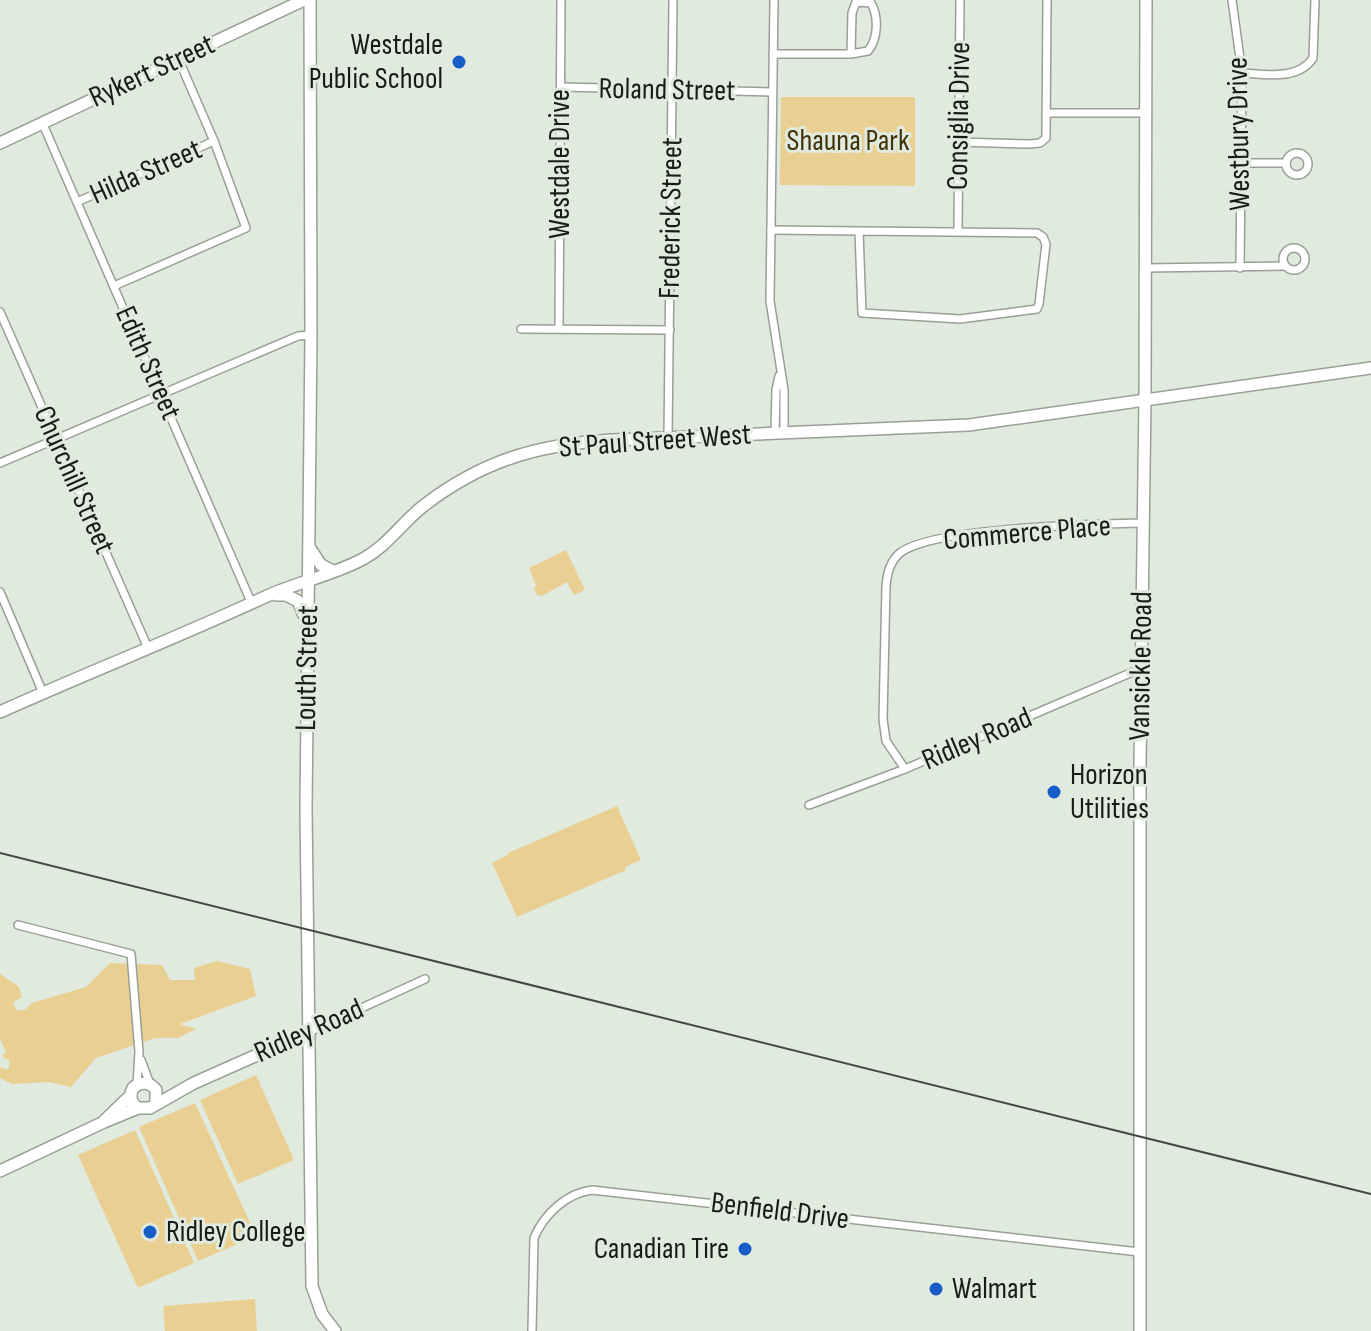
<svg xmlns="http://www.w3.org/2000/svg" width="1371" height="1331" viewBox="0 0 1371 1331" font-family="'Sofia Sans Condensed',sans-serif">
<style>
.green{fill:#e9cf92}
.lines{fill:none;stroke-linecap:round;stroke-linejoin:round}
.street-casing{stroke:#98a095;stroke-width:10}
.secondary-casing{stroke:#98a095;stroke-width:14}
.street{stroke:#fff;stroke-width:7}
.secondary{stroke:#fff;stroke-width:11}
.rail{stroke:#444843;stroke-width:2}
.poi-dot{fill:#185cc7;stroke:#e1eade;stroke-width:3}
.labels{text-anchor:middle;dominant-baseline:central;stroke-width:6;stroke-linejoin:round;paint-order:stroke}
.poi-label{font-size:30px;fill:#181b17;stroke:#e1eade;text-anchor:start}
.street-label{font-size:30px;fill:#181b17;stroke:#e1eade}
.park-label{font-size:30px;fill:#423209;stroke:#e1eade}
</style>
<rect width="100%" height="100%" fill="#e1eade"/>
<g class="green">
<polygon points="781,97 915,97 915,186 780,185"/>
<polygon points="566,550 585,590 574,595 567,582 542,596 537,595 534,589 536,585 529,568"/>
<polygon points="617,806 641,860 625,867 626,870 517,917 492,863 508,855 508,853"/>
<polygon points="217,961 250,969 256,996 180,1024 196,1029 178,1038 155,1038 96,1058 71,1087 48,1082 12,1084 0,1078 0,1067 8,1070 10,1061 2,1056 6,1052 0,1039 0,974 19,987 22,997 13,1002 17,1011 26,1009 32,1003 86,987 110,963 162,965 170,980 195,980 194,968"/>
<polygon points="256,1075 294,1160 238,1184 200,1100"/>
<polygon points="195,1103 256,1236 198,1261 139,1127"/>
<polygon points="135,1130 194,1263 138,1288 78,1155"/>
<polygon points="255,1299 257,1331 165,1331 163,1306"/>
</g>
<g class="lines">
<defs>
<g id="street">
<polyline points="774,0 770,301 784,390 784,434"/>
<polyline points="1232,0 1242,73 1240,268"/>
<path d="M773,54h78l17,-3c10,-12 11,-34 3,-48l-15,-1 -4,11 -1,41"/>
<path d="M1242,73c23,1 56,8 71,-15l2,-58"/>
<polyline points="561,87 772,92"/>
<polyline points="1047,113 1145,113"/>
<polyline points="42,122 252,604"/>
<polyline points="959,142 1029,144 1040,143 1046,138 1047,0"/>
<circle cx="1297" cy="164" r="11"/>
<polyline points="1242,163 1286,163"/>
<polyline points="77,202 214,141"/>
<polyline points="771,230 1037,233 1043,237 1046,244 1039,304 1037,309 960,319 862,313 859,231"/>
<polyline points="958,231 960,0"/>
<circle cx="1294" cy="259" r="11"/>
<polyline points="1145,268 1285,266"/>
<polyline points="114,286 246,228 214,141 178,58"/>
<polyline points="0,312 148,648"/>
<polyline points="559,328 561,0"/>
<polyline points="521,329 670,330"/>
<polyline points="775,434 776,390 779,376"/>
<polyline points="668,437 673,0"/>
<polyline points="0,463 298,336 311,335"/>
<polyline points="0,592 43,693"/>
<path d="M905,769l-19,-28 -3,-22 3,-133c1,-13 4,-25 14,-33 33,-26 196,-29 243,-30"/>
<polyline points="809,805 905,769 1142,668"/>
<polyline points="18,925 131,954 139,1052 137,1085"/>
<polyline points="309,1032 425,979"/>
<polyline points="141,1060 150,1084"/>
<path d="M532,1331l2,-93c10,-24 33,-45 58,-48l547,62"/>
</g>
<g id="secondary">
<polyline points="310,0 311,335 306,808 312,1286 322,1314 335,1331"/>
<polyline points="0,143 304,0"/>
<polyline points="309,547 321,565 333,571"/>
<polyline points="276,595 286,595 298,601 304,615"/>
<path d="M0,712c89,-40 179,-75 267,-116 31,-14 66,-21 96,-37 24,-13 38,-35 59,-52 59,-46 116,-63 191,-67l356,-15 402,-57"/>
<path d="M138,1108c-8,-5 -9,-12 -5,-20 8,-7 17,-6 23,2v13"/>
<polyline points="104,1121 130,1096"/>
<polyline points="0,1171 104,1122 138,1108 150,1108 194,1083 309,1032"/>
<polyline points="1140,1331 1140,765 1145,398 1146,0"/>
</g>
</defs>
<use href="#street" class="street-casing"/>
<use href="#secondary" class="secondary-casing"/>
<use href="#street" class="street"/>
<use href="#secondary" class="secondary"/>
<polyline class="rail" points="0,853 1371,1194"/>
</g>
<g class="poi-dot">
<circle cx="459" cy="62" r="8"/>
<circle cx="1054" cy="792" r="8"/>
<circle cx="150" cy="1232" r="8"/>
<circle cx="745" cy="1249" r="8"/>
<circle cx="936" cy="1289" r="8"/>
</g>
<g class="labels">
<g class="poi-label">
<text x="443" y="45" text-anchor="end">Westdale<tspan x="443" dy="34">Public School</tspan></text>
<text x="1070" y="775">Horizon<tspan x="1070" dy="34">Utilities</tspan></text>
<text x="166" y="1232">Ridley College</text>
<text x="729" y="1249" text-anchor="end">Canadian Tire</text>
<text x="952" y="1289">Walmart</text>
</g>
<g class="street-label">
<text transform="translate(152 71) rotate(-25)">Rykert Street</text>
<text transform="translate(667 90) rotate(1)">Roland Street</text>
<text transform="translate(959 116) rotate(-89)">Consiglia Drive</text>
<text transform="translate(1239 134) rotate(-91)">Westbury Drive</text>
<text transform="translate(560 164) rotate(-90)">Westdale Drive</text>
<text transform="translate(146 172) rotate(-24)">Hilda Street</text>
<text transform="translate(671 218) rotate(-89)">Frederick Street</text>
<text transform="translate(148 363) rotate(66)">Edith Street</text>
<text transform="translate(655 441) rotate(-4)">St Paul Street West</text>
<text transform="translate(74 480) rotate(66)">Churchill Street</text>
<text transform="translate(1027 533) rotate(-5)">Commerce Place</text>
<text transform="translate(1141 666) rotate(-89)">Vansickle Road</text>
<text transform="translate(307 668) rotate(-89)">Louth Street</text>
<text transform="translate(977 739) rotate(-23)">Ridley Road</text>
<text transform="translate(309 1031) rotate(-24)">Ridley Road</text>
<text transform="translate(780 1211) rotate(7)">Benfield Drive</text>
</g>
<g class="park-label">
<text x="848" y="141">Shauna Park</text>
</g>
</g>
</svg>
